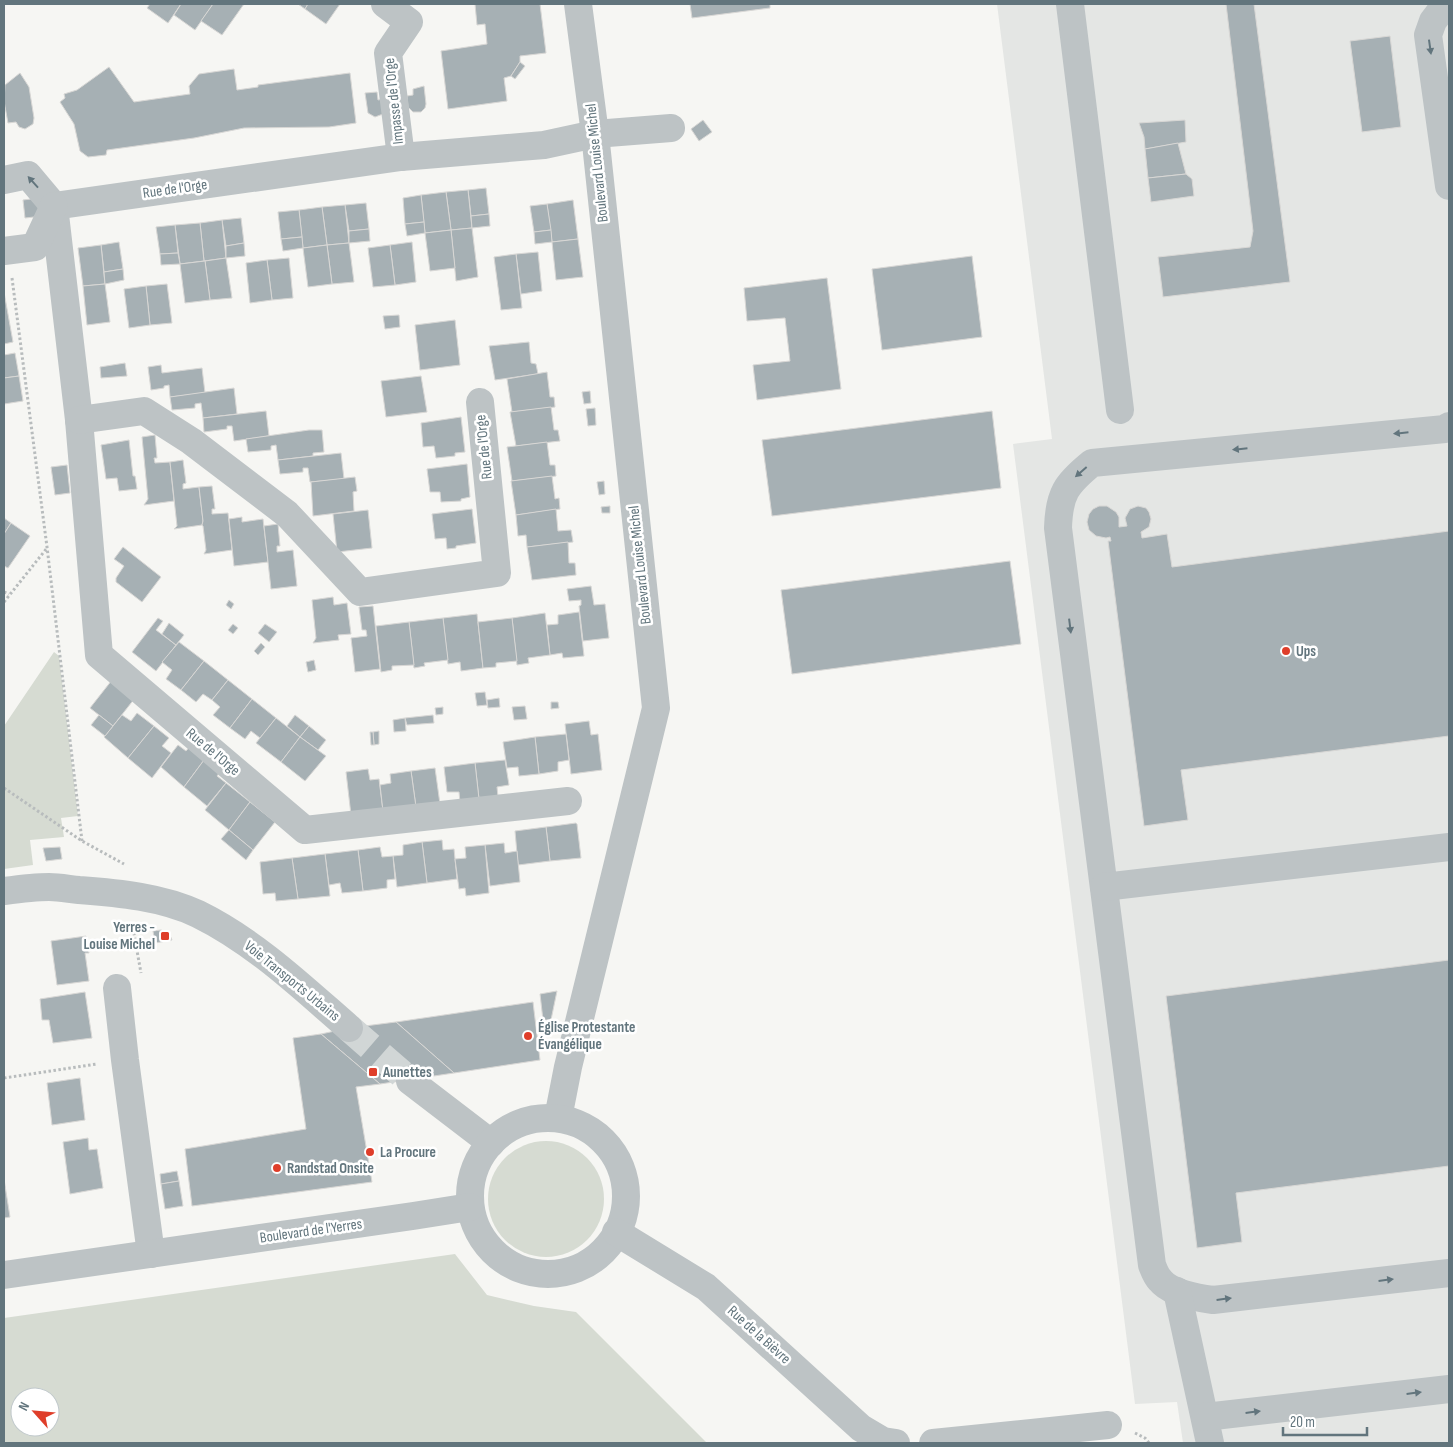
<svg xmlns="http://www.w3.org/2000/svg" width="1453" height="1447" viewBox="0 0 1453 1447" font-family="'Sofia Sans Condensed',sans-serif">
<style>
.built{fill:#e4e6e4}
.green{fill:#d6dbd2;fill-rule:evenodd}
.building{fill:#a6b0b4;stroke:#d8d7d5}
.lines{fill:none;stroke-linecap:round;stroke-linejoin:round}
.minor-tunnel{stroke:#d1d6d6;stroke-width:28;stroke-dasharray:28 14;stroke-linecap:butt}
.path{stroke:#b8bcbd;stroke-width:3;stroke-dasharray:2.5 2.5;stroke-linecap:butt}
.minor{stroke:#bdc3c5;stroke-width:28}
.oneway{fill:#62757d}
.poi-dot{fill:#df3e2a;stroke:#fff;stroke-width:2}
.labels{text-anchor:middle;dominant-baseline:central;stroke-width:5;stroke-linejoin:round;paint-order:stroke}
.street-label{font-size:15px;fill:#62757d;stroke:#fff}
.poi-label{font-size:15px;font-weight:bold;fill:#62757d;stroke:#fff;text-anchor:start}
</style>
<rect width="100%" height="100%" fill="#f6f6f3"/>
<polygon class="built" points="997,4 1449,4 1449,1443 1183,1443 1177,1402 1135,1404 1013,444 1052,439"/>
<g class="green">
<polygon points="54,652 59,656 78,816 61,818 64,837 30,840 33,865 4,869 4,726"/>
<circle cx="546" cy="1199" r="58"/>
<path d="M455,1254l32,41 47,11 42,6 131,131h-703v-125zM20,1397h30v30h-30z"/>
</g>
<g class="building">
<polygon points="150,4 181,4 168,23 147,8"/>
<polygon points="181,4 213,4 195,30 174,15"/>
<polygon points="213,4 244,4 222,35 201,21"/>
<polygon points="298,4 308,4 305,9"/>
<polygon points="308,4 340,4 326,24 305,9"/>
<polygon points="475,4 540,4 546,53 520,56 520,62 511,76 504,78 507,101 448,109 441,51 487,44 485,24 477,25"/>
<polygon points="690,4 770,4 770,8 692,18"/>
<polygon points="1226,4 1254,4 1290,282 1163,297 1158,257 1250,247 1253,231"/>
<polygon points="1390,36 1401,127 1362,132 1350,41"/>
<polygon points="520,62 525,66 515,79 511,76"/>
<polygon points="109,67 134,102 190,94 189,86 199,74 234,69 237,90 258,87 258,85 350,73 356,123 329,127 244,128 194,138 107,150 106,155 88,157 80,151 74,124 60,102 65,98 64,94 77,90"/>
<polygon points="20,73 29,87 34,118 33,124 25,129 19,127 16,122 8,123 4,101 5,85"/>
<polygon points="424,86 426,104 425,108 421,112 413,112 408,107 407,96 413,95 413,89"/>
<polygon points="377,92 378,100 383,99 383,114 375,117 368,113 365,93"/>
<polygon points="703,120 712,132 699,141 691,129"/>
<polygon points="1185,120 1186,142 1145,149 1144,137 1139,123"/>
<polygon points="1178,143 1186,174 1148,178 1145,149"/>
<polygon points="1186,174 1192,179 1194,196 1151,202 1148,178"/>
<polygon points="486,188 489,214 471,216 468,190"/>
<polygon points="468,190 472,228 451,230 446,192"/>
<polygon points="446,192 451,230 425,233 421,195"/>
<polygon points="421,195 424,222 405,224 403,198"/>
<polygon points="31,199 40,209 34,217 25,218 23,200"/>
<polygon points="573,200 578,239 552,242 547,204"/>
<polygon points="366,203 369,229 349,231 345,205"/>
<polygon points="547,204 551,230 534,232 530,206"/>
<polygon points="345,205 349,243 327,245 322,207"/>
<polygon points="322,207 327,245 303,248 299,210"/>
<polygon points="299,210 302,237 281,239 278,212"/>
<polygon points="489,214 490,226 472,228 471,216"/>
<polygon points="241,218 244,243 226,246 222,220"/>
<polygon points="222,220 226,258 204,261 200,223"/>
<polygon points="424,222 425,233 407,236 405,224"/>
<polygon points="200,223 204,261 180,264 175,225"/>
<polygon points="175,225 178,253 160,254 156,227"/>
<polygon points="472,228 478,277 456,281 451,230"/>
<polygon points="369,229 370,241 349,243 349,231"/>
<polygon points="451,230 455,268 430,271 425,233"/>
<polygon points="551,230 552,242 535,244 534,232"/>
<polygon points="302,237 303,248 283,251 281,239"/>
<polygon points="578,239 583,277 556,280 552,242"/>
<polygon points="119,242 123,269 104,272 101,245"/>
<polygon points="412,242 416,282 395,285 390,245"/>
<polygon points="244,243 245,256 226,258 226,246"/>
<polygon points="349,243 354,282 332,284 327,245"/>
<polygon points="101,245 105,284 83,286 78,248"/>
<polygon points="327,245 332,284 308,287 303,248"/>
<polygon points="390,245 395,285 373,287 368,248"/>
<polygon points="538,252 542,291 521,294 516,254"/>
<polygon points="178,253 180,264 161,265 160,254"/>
<polygon points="516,254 522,308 501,310 494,257"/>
<polygon points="972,256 982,337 882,350 872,269"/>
<polygon points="226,258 232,298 210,300 205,261"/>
<polygon points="289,258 293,298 272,300 267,260"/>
<polygon points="267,260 272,300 250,303 246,263"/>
<polygon points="205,261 210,300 185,303 180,264"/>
<polygon points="123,269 124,280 105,284 104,272"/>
<polygon points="827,278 841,389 757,400 753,365 790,361 785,318 747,321 744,288"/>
<polygon points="105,284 110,322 87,325 83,286"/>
<polygon points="167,284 172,323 150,325 146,286"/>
<polygon points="146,286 150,325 129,328 124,289"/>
<polygon points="4,292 13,342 4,344"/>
<polygon points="399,315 400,327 385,329 383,316"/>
<polygon points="455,320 460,365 420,370 415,325"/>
<polygon points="529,342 531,363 536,364 538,374 495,380 489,346"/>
<polygon points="15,353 19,376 4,378 4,355"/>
<polygon points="125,363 127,376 101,378 100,367"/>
<polygon points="161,365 162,373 202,368 205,393 170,397 169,385 164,386 164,388 151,390 148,367"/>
<polygon points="547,372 550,397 554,397 555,407 512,412 507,379"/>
<polygon points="19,376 23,401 4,404 4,378"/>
<polygon points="421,376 427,412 386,417 381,381"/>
<polygon points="234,388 237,414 203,418 201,403 195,404 195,408 172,410 170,397"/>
<polygon points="590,391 591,403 584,404 582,392"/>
<polygon points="551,407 554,430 558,430 560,441 516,446 510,412"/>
<polygon points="595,408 596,425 588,426 586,409"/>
<polygon points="266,411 269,436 234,441 232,426 227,426 227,429 204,432 203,418"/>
<polygon points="992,411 1001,488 772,516 762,440"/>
<polygon points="461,417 465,452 455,453 455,456 436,458 434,446 423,447 421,423"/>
<polygon points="309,430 322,430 324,452 313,453 313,456 278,460 276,445 271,446 271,450 248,452 246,439"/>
<polygon points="155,435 157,458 154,458 155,463 170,462 174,501 144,505 148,499 142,437"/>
<polygon points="129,440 133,476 135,476 137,489 119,491 117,478 106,479 101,445"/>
<polygon points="547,442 550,465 555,465 556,476 512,481 507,447"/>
<polygon points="341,453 344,479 310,482 308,468 303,468 303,472 280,474 278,460"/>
<polygon points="183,460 186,483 183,484 183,489 199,487 203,521 202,525 174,529 177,526 170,462"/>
<polygon points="467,464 470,497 461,499 461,501 441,502 440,492 430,492 427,469"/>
<polygon points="67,465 70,493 55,495 51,467"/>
<polygon points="552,476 555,499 559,498 560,509 516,515 511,481"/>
<polygon points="355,477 357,491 353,492 354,511 313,516 311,482"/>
<polygon points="604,481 605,494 599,495 597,482"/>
<polygon points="212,486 215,509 212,509 212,514 228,513 232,550 204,554 206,550 203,526 202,525 203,521 199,487"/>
<polygon points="610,506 610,513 602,513 601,507"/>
<polygon points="1099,506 1107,506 1116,512 1119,517 1119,527 1127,526 1125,518 1130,509 1138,506 1146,508 1149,512 1151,519 1149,527 1141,532 1142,538 1167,534 1172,567 1449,531 1449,736 1181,770 1188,820 1144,826 1108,541 1111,541 1110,537 1106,538 1096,536 1089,530 1087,522 1089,514 1093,509"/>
<polygon points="472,509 476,543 456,546 456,548 447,549 446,538 435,539 432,514"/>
<polygon points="556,509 558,531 571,530 573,542 527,547 526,535 518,536 516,515"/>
<polygon points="368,510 372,548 337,552 333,514"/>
<polygon points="242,517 242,522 263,519 268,562 234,566 229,519"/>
<polygon points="4,518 11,523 4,534"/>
<polygon points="11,523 30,536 8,568 4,566 4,534"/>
<polygon points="278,524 280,546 277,546 277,552 293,550 297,586 271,589 264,526"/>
<polygon points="568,542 569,563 575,563 576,575 532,580 527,547"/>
<polygon points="123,547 161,577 142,602 116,582 116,578 124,566 114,559"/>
<polygon points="1010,561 1021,644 792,674 781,590"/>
<polygon points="591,586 594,605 605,604 609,638 583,641 579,606 581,605 581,600 569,601 567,589"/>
<polygon points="333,597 334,605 347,603 351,634 338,635 339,640 313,643 316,638 312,600"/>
<polygon points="229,600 234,604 231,609 226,605"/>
<polygon points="373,606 380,669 355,672 351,638 367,636 366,630 362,630 359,607"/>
<polygon points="579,612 584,656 563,658 562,653 550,655 547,625 558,624 558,615"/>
<polygon points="545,613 550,655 528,658 529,663 517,665 512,618"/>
<polygon points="477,614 483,668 461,671 460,662 448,664 443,618"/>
<polygon points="158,618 163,621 156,630 176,645 156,671 132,652"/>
<polygon points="443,618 448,660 424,663 425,666 414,668 409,622"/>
<polygon points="512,618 517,661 496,663 496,667 483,668 478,622"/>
<polygon points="409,622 414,665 392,666 392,670 381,672 376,626"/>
<polygon points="169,623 184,635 176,645 162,634"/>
<polygon points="233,624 238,628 233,634 228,630"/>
<polygon points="265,624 277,632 269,642 258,633"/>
<polygon points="179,642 204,661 181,690 166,679 172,670 162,662"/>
<polygon points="261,643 265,647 258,655 254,651"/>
<polygon points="314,660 316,670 308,672 306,662"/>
<polygon points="204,661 228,680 212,700 203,694 196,702 181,690"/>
<polygon points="112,680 135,698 113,726 90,708"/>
<polygon points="228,680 252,699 230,728 213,715 220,707 212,700"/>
<polygon points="485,692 487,705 477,706 475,693"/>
<polygon points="499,698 500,707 488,708 487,700"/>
<polygon points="252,699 276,718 260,738 251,731 245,739 230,728"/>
<polygon points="551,702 558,702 559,708 551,709"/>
<polygon points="525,706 527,719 514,720 512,707"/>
<polygon points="443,707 443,714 436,715 435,708"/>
<polygon points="137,713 154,726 128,758 104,737 122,715 131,721"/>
<polygon points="99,715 113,726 105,736 91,725"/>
<polygon points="295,715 309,726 300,737 287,726"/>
<polygon points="433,715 434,723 407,725 405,718"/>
<polygon points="276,718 300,737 281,762 256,743"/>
<polygon points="405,718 406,731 394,732 393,720"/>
<polygon points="589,721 591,735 598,734 602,770 571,774 565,724"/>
<polygon points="154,726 169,738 162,746 171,753 152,778 128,758"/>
<polygon points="309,726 326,740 318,750 300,737"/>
<polygon points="379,731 379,744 374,745 373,732"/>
<polygon points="370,732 373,732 374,745 371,745"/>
<polygon points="566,734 569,760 558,762 558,771 539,774 535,737"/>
<polygon points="300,737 326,756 305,781 281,762"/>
<polygon points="535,737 539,774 519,776 518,767 507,768 503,742"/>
<polygon points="192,744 207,756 184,787 161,767 178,745 186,751"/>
<polygon points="207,756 223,768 217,776 226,783 207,806 184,787"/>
<polygon points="505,760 509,785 497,787 498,797 479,799 475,763"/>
<polygon points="475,763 479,799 460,802 459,792 447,792 444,767"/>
<polygon points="435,768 440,804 416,807 411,771"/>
<polygon points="368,769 370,780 379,779 383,811 351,815 346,772"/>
<polygon points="411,771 416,807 383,811 380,785 391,783 390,774"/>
<polygon points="226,783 250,802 229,830 205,810"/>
<polygon points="250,802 275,822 253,850 229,830"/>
<polygon points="576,823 577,824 581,858 550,861 546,827"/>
<polygon points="546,827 550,861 518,865 515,831"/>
<polygon points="229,830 253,850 246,860 221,839"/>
<polygon points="442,840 443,850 454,849 457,879 427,883 422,842"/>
<polygon points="422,842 427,883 397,887 393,856 403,855 403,845"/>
<polygon points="504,843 505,853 517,851 520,882 490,886 485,845"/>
<polygon points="485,845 489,893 466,896 465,888 459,889 455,859 466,858 465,847"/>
<polygon points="60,847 62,859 46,861 43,848"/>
<polygon points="380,847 382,857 393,856 395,879 387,880 387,888 363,891 358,850"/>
<polygon points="358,850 363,891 342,893 340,883 329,885 325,854"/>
<polygon points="325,854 330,896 298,899 292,858"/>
<polygon points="292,858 298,899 276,901 275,893 263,894 260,862"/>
<polygon points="161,930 169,933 172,940 155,943 153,931"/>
<polygon points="86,936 89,953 85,953 89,981 57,985 51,941"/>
<polygon points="1449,960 1449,1166 1236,1193 1242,1242 1197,1248 1166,996"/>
<polygon points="557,991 551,1020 543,1020 540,994"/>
<polygon points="85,992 92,1038 53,1043 49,1020 42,1020 40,999"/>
<polygon points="533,1002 540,1060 454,1073 396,1022"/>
<polygon points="396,1022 454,1073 380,1084 321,1034 349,1028"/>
<polygon points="321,1034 380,1084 356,1087 372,1182 192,1206 185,1149 306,1129 293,1038"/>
<polygon points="80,1078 85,1120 52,1125 47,1083"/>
<polygon points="88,1138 89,1150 97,1149 103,1188 70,1194 63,1142"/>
<polygon points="177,1171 179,1181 161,1184 160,1174"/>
<polygon points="4,1179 10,1217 4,1218"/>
<polygon points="179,1181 183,1206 165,1209 161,1184"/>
</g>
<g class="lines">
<polyline class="minor-tunnel" points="349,1028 410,1081"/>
<g class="path">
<polyline points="12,278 47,547 82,841"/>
<polyline points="4,592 9,594"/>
<polyline points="4,602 47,548"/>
<polyline points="4,788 82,841 124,864"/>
<polyline points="132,923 141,973"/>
<polyline points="4,1078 97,1064"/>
<polyline points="1135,1433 1145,1438 1149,1443"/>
</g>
<g class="minor">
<polyline points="385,4 409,22 388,53 401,157"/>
<polyline points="1070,4 1120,410"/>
<polyline points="1446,4 1433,21 1428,35 1449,186"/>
<polyline points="4,180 28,175 54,206 79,420 99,655 305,830 568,801"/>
<polyline points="54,206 401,157 544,145 595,134 671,128"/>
<polyline points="4,251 35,247 54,206"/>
<polyline points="79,420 144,411 191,441 287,514 360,592 497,573 480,402"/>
<path d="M1449,426l-4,3 -353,34c-26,21 -33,31 -34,65l94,737c2,5 4,11 8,15 10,13 37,18 53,20l236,-27"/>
<polyline points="1104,887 1449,847"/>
<path d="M4,891c15,-2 30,-4 45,-4 10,0 20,2 30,3 40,3 83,7 119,24 57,28 104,73 151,114"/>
<polyline points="117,988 125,1060 151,1254"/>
<polyline points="410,1081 491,1143"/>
<polyline points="558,1118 568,1067 656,708 595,134 578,4"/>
<circle cx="548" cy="1196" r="78"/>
<polyline points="616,1232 706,1287 861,1428 883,1441 896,1443"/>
<polyline points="4,1275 413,1216 470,1207"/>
<polyline points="1177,1291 1210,1443"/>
<polyline points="1205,1417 1449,1389"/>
<polyline points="933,1443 1108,1425"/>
</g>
</g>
<defs><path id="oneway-solid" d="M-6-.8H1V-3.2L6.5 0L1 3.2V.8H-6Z" transform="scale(1.25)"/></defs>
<g class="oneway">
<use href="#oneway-solid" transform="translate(1430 47) rotate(82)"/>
<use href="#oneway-solid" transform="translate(33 182) rotate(-132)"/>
<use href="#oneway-solid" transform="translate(1401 433) rotate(174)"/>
<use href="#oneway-solid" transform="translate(1240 449) rotate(174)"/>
<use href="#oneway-solid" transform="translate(1081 472) rotate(139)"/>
<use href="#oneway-solid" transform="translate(1070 626) rotate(83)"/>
<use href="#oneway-solid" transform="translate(1386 1280) rotate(-7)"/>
<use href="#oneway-solid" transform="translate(1224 1299) rotate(-7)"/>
<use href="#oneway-solid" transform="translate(1414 1393) rotate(-7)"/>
<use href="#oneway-solid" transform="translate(1253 1412) rotate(-7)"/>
</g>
<g class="poi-dot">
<circle cx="1286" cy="651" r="5"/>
<rect x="160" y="931" width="10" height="10" rx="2.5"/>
<circle cx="528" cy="1036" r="5"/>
<rect x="368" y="1067" width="10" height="10" rx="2.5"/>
<circle cx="370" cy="1152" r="5"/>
<circle cx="277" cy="1168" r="5"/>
</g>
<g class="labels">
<g class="street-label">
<text transform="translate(394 101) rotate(-96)">Impasse de l'Orge</text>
<text transform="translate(597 163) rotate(-96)">Boulevard Louise Michel</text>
<text transform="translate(175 189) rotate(-8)">Rue de l'Orge</text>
<text transform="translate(484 447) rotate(-96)">Rue de l'Orge</text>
<text transform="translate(640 565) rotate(-96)">Boulevard Louise Michel</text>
<text transform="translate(213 752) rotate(40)">Rue de l'Orge</text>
<text transform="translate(292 981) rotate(39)">Voie Transports Urbains</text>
<text transform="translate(311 1231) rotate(-8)">Boulevard de l'Yerres</text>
<text transform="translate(759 1335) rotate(42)">Rue de la Bièvre</text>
</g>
<g class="poi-label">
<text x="1296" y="651">Ups</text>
<text x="155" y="927" text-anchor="end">Yerres -<tspan x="155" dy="17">Louise Michel</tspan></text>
<text x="538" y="1027">Église Protestante<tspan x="538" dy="17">Évangélique</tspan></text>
<text x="383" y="1072">Aunettes</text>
<text x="380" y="1152">La Procure</text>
<text x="287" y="1168">Randstad Onsite</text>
</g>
</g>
<rect width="1453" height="1447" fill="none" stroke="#62757d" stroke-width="10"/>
<g transform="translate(35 1412) rotate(297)"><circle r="24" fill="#ffffff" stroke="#c0c8cb"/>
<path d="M0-4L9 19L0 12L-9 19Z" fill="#df3e2a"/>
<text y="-8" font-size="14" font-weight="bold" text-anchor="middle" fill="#62757d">N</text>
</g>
<path d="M1283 1427v8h84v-8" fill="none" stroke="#62757d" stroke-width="2.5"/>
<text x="1290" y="1427" font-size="15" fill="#62757d" stroke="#ffffff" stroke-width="4" paint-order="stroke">20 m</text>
</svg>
